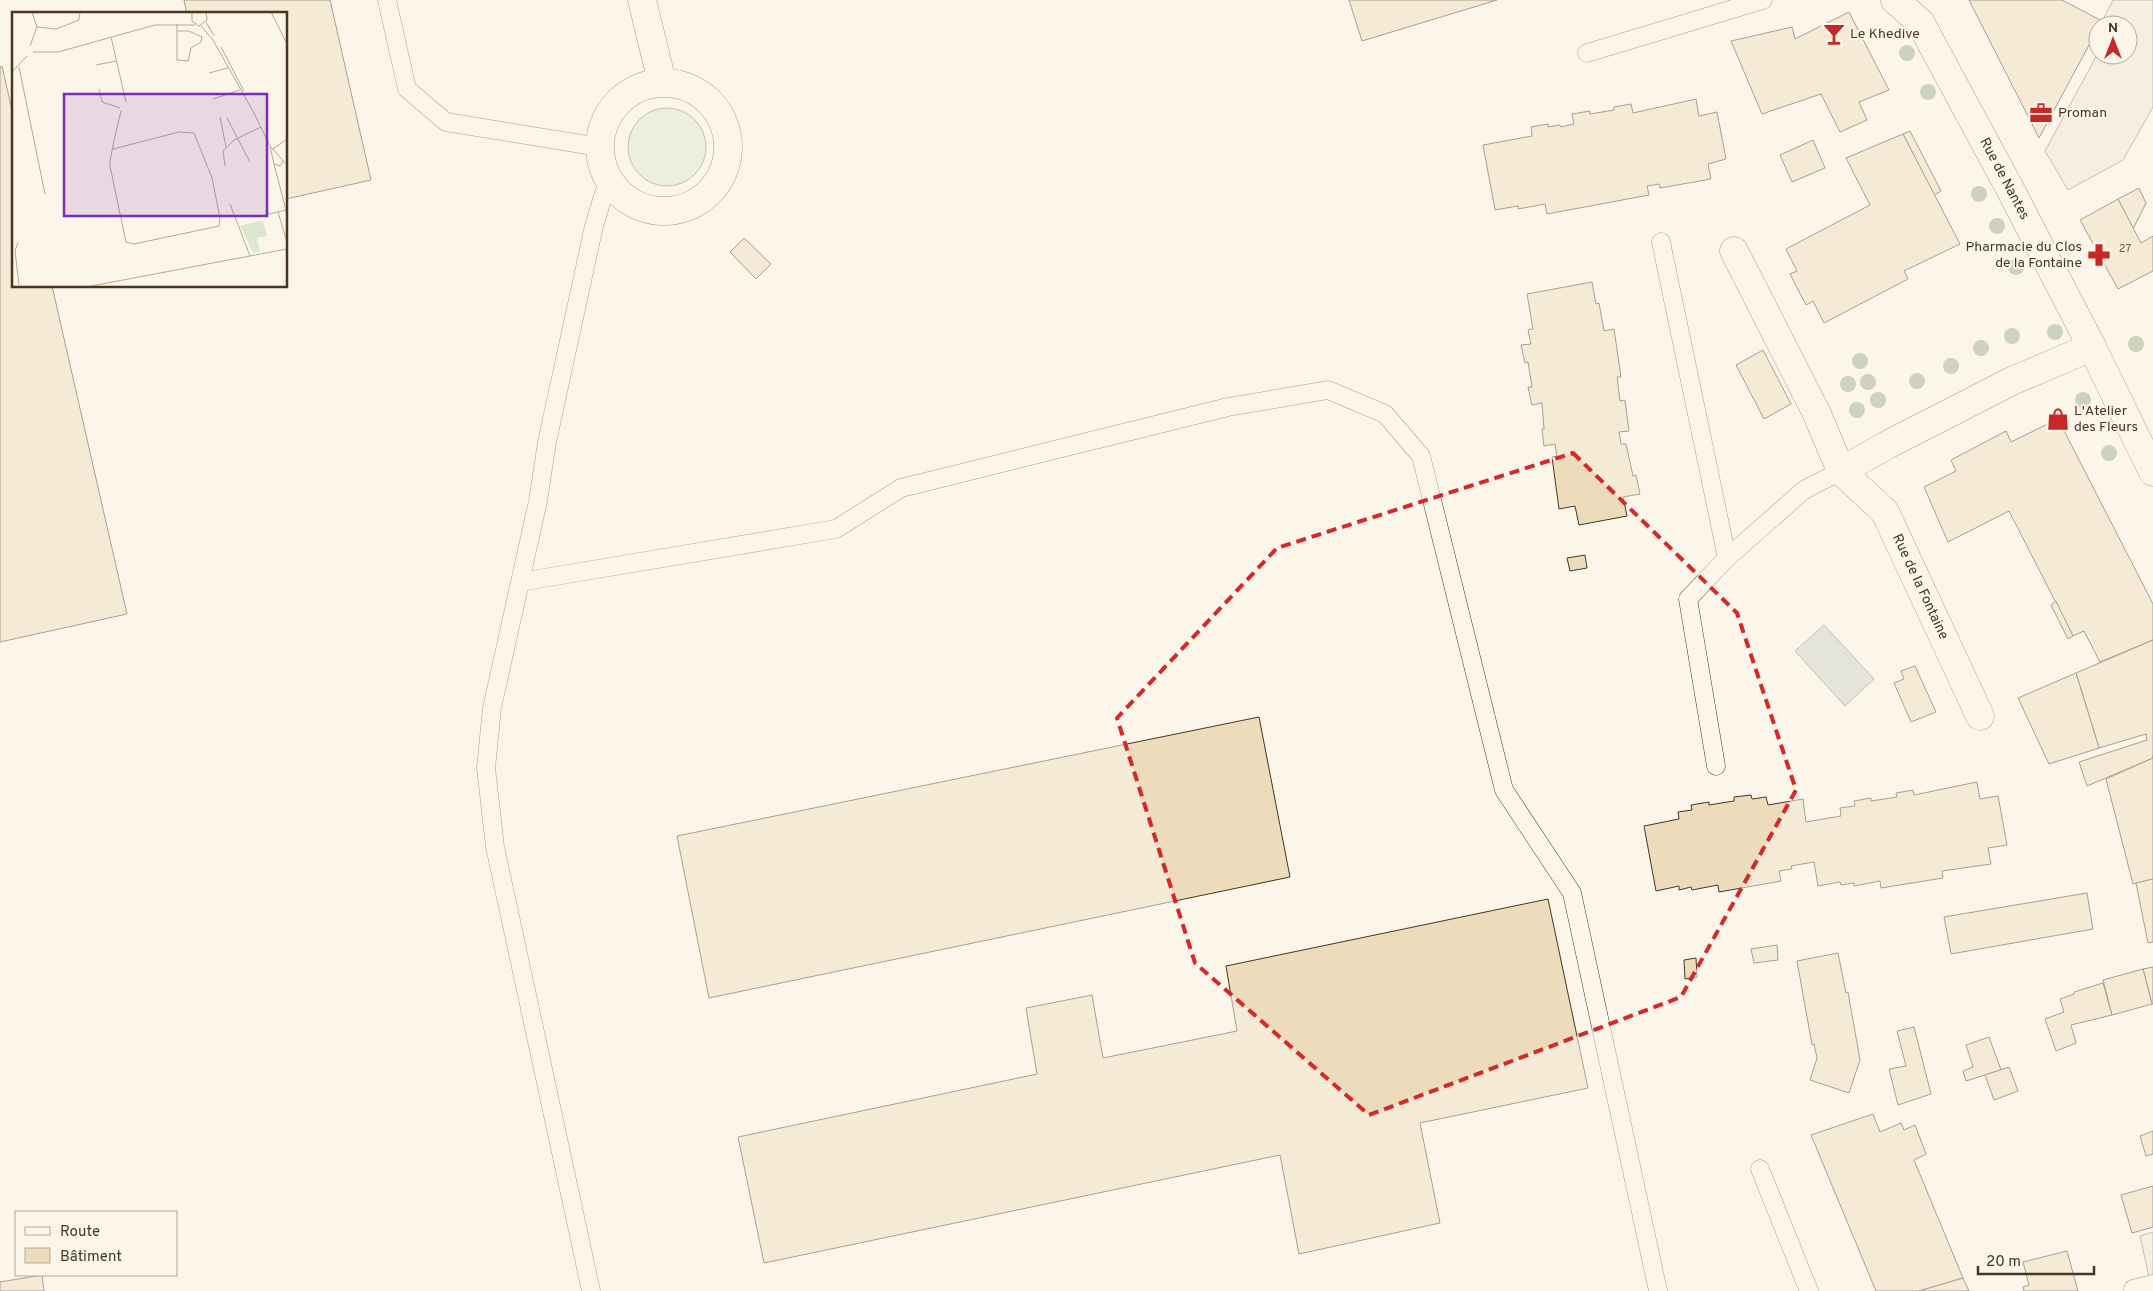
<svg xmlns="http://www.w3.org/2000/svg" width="2153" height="1291" viewBox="0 0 2153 1291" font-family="Overpass,sans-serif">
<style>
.green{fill:#dce7d0;stroke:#887966}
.parking{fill:#ede7d9;stroke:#887966}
.water{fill:#c9cecd;stroke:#887966}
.building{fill:#ecdcbc;stroke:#4a3520}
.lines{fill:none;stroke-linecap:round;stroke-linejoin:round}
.lane-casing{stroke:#4a3520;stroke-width:19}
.street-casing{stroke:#4a3520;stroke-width:29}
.secondary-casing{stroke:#4a3520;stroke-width:29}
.lane{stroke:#fbf6e9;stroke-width:18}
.street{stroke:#fbf6e9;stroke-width:28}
.secondary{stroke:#fbf6e9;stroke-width:28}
.tree{fill:#96a887}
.marked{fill:none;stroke:#d62828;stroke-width:4;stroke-dasharray:10 6;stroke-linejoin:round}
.labels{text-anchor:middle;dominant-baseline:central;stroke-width:4;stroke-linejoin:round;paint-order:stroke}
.number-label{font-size:11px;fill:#725f47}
.poi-label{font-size:14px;fill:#4a3520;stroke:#fbf6e9;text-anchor:start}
.street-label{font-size:14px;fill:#4a3520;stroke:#fbf6e9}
.inset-road{fill:none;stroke:#b4a999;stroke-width:1}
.view{fill:#7b2cbf;fill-opacity:0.15;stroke:#7b2cbf;stroke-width:2.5}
.inset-edge{fill:none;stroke:#4a3520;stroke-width:2.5}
</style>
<rect width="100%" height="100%" fill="#fbf6e9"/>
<circle class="green" cx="667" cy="147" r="39"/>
<g class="parking">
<polygon points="2113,0 2153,0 2153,107 2123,160 2068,190 2045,151 2098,53 2098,55 2128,55 2128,25 2100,25"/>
<polygon points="2153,1232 2153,1291 2152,1291 2140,1236"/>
</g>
<polygon class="water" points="1824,625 1874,679 1845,706 1795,651"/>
<g class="building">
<polygon points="184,0 330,0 371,180 286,199 286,14 187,14"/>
<polygon points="1349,0 1497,0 1362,41"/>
<polygon points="1969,0 2062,0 2102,21 2039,138"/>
<polygon points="1849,12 1889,90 1859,102 1867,120 1840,132 1821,94 1762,114 1731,41 1792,27 1795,39"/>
<polygon points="2,66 14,119 14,286 52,286 127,614 0,642 0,67"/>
<polygon points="1696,99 1699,116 1717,112 1726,159 1708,164 1711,179 1660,188 1659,184 1647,186 1649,195 1547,214 1545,204 1518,209 1518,206 1495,210 1483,145 1532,136 1531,127 1548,124 1548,127 1560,125 1561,127 1574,124 1572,114 1590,111 1590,114 1614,110 1614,107 1631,104 1633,113"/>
<polygon points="1910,131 1941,191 1934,195 1903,134"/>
<polygon points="1903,134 1960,244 1904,271 1908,279 1824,323 1813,301 1806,305 1790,274 1797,271 1786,249 1870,205 1846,158"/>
<polygon points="1813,140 1825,168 1792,182 1780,155"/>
<polygon points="2139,188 2146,203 2133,229 2118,199"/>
<polygon points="2118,199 2141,243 2153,236 2153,271 2118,289 2080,220"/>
<polygon points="744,238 771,264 756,279 730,252"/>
<polygon points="1592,282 1596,304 1599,303 1604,331 1614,329 1621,377 1617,377 1620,401 1625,400 1629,431 1619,432 1621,444 1626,444 1633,476 1636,475 1640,494 1623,497 1627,516 1579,525 1575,506 1559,509 1552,457 1557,456 1555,444 1544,446 1542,429 1544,429 1542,403 1532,405 1528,387 1532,387 1528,362 1525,363 1521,345 1531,344 1528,330 1533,329 1527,294"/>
<polygon points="1763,350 1791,404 1764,419 1736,365"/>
<polygon points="2058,419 2153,604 2153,640 2100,662 2084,631 2073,636 2009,511 1948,542 1924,487 1956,471 1951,460 2006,431 2011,442"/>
<polygon points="1585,555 1587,568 1570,571 1567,558"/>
<polygon points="2056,601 2073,636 2068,639 2051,605"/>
<polygon points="2153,640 2153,758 2087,786 2079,762 2147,740 2146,734 2099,748 2076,673"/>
<polygon points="1915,666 1936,712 1911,722 1894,683 1904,679 1901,671"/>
<polygon points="2076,673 2099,748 2049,764 2018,698"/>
<polygon points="1259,717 1290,877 709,998 677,836"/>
<polygon points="2153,755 2153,879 2133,884 2106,779 2153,758"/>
<polygon points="1977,782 1980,799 1998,796 2007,845 1988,848 1991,864 1942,871 1943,878 1881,888 1880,881 1854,886 1854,883 1841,885 1840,882 1818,886 1814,862 1791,866 1792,869 1779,871 1781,881 1719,892 1718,885 1692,890 1691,887 1679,890 1679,886 1656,891 1644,826 1679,819 1678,812 1692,810 1691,805 1709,802 1709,805 1734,801 1734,797 1751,795 1752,799 1766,797 1768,805 1803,799 1806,822 1841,816 1840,808 1855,806 1854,801 1871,798 1871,801 1897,797 1896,793 1913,790 1914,795"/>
<polygon points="2153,879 2153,942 2148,943 2136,883"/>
<polygon points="2087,893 2093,929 1951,954 1944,917"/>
<polygon points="1548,899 1588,1088 1420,1123 1440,1223 1299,1254 1280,1155 764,1263 738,1137 1037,1074 1026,1008 1092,995 1103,1058 1237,1031 1226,966"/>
<polygon points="1777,945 1778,960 1754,963 1751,949"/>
<polygon points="1838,953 1846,993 1848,992 1860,1060 1849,1093 1810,1080 1817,1058 1814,1044 1812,1045 1797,961"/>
<polygon points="1696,958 1697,977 1685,979 1684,960"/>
<polygon points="2153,967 2153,1004 2152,1004 2143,969"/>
<polygon points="2143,969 2152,1004 2112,1015 2103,980"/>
<polygon points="2103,983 2112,1015 2071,1025 2076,1043 2056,1051 2045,1019 2064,1012 2060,999 2074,994 2074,992"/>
<polygon points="1914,1027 1931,1094 1898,1105 1889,1069 1906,1066 1897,1031"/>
<polygon points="1989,1037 2001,1070 1966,1081 1963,1071 1973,1067 1966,1045"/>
<polygon points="2009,1067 2018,1091 1994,1100 1985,1075"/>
<polygon points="1873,1114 1880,1132 1901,1123 1904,1130 1915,1125 1926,1154 1914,1160 1963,1278 1919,1291 1876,1291 1811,1135"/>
<polygon points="2153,1131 2153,1154 2146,1156 2140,1136"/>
<polygon points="2153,1186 2153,1227 2132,1233 2121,1195"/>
<polygon points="2067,1251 2078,1291 2024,1291 2023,1287 2029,1285 2023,1262"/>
<polygon points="42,1275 44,1291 0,1291 0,1282"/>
<polygon points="1963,1278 1969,1291 1919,1291"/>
</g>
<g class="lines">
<defs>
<g id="lane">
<polyline points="387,0 407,89 446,122 600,147"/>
<polyline points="1587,53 1763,0"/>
<polyline points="1661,242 1727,558"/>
<polyline points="520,582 836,529 901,488 1228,407 1328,390 1385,414 1421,456 1504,790 1572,893 1658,1291"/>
<polyline points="1716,766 1688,599 1727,558 1804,490 1841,471"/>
<polyline points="1760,1169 1809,1291"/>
<polyline points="2133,1289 2153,1284"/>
<polyline points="591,1291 495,847 486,768 492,708 538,501 547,442 594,226 608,180"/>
</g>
<g id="street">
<polyline points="642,0 662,82"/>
<circle cx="664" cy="147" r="64"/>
<polyline points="1734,251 1817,414 1841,471 1885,512 1980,716"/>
<polyline points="1841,471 1887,445 2012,381 2092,347"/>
</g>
<polyline id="secondary" points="1895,0 1920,22 2009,187 2092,347 2153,472"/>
</defs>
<use href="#lane" class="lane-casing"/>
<use href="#street" class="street-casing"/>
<use href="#secondary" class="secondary-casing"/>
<use href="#lane" class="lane"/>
<use href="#street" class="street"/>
<use href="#secondary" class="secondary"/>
</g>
<g class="tree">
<circle cx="1907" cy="53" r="8"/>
<circle cx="1928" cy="92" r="8"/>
<circle cx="1979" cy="194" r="8"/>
<circle cx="1997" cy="226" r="8"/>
<circle cx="2016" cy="267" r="8"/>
<circle cx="2055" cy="332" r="8"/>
<circle cx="2012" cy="336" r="8"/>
<circle cx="2136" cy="344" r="8"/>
<circle cx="1981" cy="348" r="8"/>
<circle cx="1860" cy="361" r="8"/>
<circle cx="1951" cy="366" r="8"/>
<circle cx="1917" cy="381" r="8"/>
<circle cx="1868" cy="382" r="8"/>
<circle cx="1848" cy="384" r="8"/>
<circle cx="1878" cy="400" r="8"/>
<circle cx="2083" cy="400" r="8"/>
<circle cx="1857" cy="410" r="8"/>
<circle cx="2109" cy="453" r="8"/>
</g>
<path d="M0 0H2153V1291H0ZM1573,453l164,160 59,177 -115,207 -312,118 -174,-152 -78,-245 160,-170z" fill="#fbf6e9" fill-opacity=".55" fill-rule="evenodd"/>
<path class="marked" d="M1573,453l164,160 59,177 -115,207 -312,118 -174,-152 -78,-245 160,-170z"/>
<defs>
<symbol id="bar-bare" viewBox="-9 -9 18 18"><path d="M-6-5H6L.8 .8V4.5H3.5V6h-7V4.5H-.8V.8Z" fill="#c62828" stroke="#fbf6e9" stroke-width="2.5" paint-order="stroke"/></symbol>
<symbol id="office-bare" viewBox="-9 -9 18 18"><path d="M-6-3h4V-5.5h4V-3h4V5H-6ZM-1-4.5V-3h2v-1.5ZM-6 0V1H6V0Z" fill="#c62828" stroke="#fbf6e9" stroke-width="2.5" paint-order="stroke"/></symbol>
<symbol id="pharmacy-bare" viewBox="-9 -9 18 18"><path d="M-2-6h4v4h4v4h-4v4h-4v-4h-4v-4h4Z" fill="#c62828" stroke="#fbf6e9" stroke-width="2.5" paint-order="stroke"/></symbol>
<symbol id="shop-bare" viewBox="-9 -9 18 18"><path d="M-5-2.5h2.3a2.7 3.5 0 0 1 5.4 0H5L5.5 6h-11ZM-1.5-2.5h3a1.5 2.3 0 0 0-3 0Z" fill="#c62828" stroke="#fbf6e9" stroke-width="2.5" paint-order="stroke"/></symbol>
</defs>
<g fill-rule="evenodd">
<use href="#bar-bare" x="1818" y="18" width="32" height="32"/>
<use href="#office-bare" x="2025" y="97" width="32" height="32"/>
<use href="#pharmacy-bare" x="2083" y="239" width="32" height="32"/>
<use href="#shop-bare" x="2042" y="403" width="32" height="32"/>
</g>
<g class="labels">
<g class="number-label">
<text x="2125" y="249">27</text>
</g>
<g class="poi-label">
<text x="1850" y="34">Le Khedive</text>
<text x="2058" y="113">Proman</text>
<text x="2082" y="247" text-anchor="end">Pharmacie du Clos<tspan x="2082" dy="16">de la Fontaine</tspan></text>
<text x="2074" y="411">L'Atelier<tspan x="2074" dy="16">des Fleurs</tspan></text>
</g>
<g class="street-label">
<text transform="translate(2004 179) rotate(62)">Rue de Nantes</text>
<text transform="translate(1920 587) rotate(65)">Rue de la Fontaine</text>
</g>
</g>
<g transform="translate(12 12)">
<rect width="275" height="275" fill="#fbf6e9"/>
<path d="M251,208l4,16 -10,2 3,14 -7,1 -13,-27z" fill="#dce7d0"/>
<path class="inset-road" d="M180,0v9l7,5 8,-6 -1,-8M259,0l16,32M194,10l8,14M165,12v36l11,1 3,-13 10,-6 1,-5 -13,-6h-11M189,14l12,14 41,73 16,33 4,18 6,2 3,-5M25,15l19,2 23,-9 1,-8M99,25l15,65M18,34l7,-19 -5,-15M209,35l23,44M21,40h25l97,-27h40M84,53l20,-4M7,55l26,127M0,60l15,-16M197,61l19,-5M87,77l3,13 18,6M201,87l27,-9M208,105l6,30M215,106l23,44M259,135l16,18M101,137l66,-17 15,1 18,45 8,40 -1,8 -85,18 -8,-2 -16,-76v-5l5,-25 6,-25M261,137l14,-10M262,152l13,50M213,154l-2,-15 11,-11 27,-13M218,192l20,52M266,200l9,30M253,203l21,-5M6,230l-3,9 4,34M74,275l201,-38"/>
<path class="view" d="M52,82h203v122h-203z"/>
<rect width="275" height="275" class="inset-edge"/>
</g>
<rect x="15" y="1211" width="162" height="65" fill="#fbf6e9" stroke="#b4a999"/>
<rect x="25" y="1227" width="25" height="8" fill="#fbf6e9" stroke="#b4a999"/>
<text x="60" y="1236" font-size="15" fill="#4a3520">Route</text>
<rect x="25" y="1248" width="25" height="15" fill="#ecdcbc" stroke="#b4a999"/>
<text x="60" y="1261" font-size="15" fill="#4a3520">Bâtiment</text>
<g transform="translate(2113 40)"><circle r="24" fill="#fbf6e9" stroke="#b4a999"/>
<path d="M0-4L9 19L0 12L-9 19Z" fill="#c62828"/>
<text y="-8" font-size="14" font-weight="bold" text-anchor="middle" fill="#4a3520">N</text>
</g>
<path d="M1978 1266v8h116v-8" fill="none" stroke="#4a3520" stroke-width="2.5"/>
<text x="1986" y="1266" font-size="15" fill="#4a3520" stroke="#fbf6e9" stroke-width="4" paint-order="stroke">20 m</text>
</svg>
